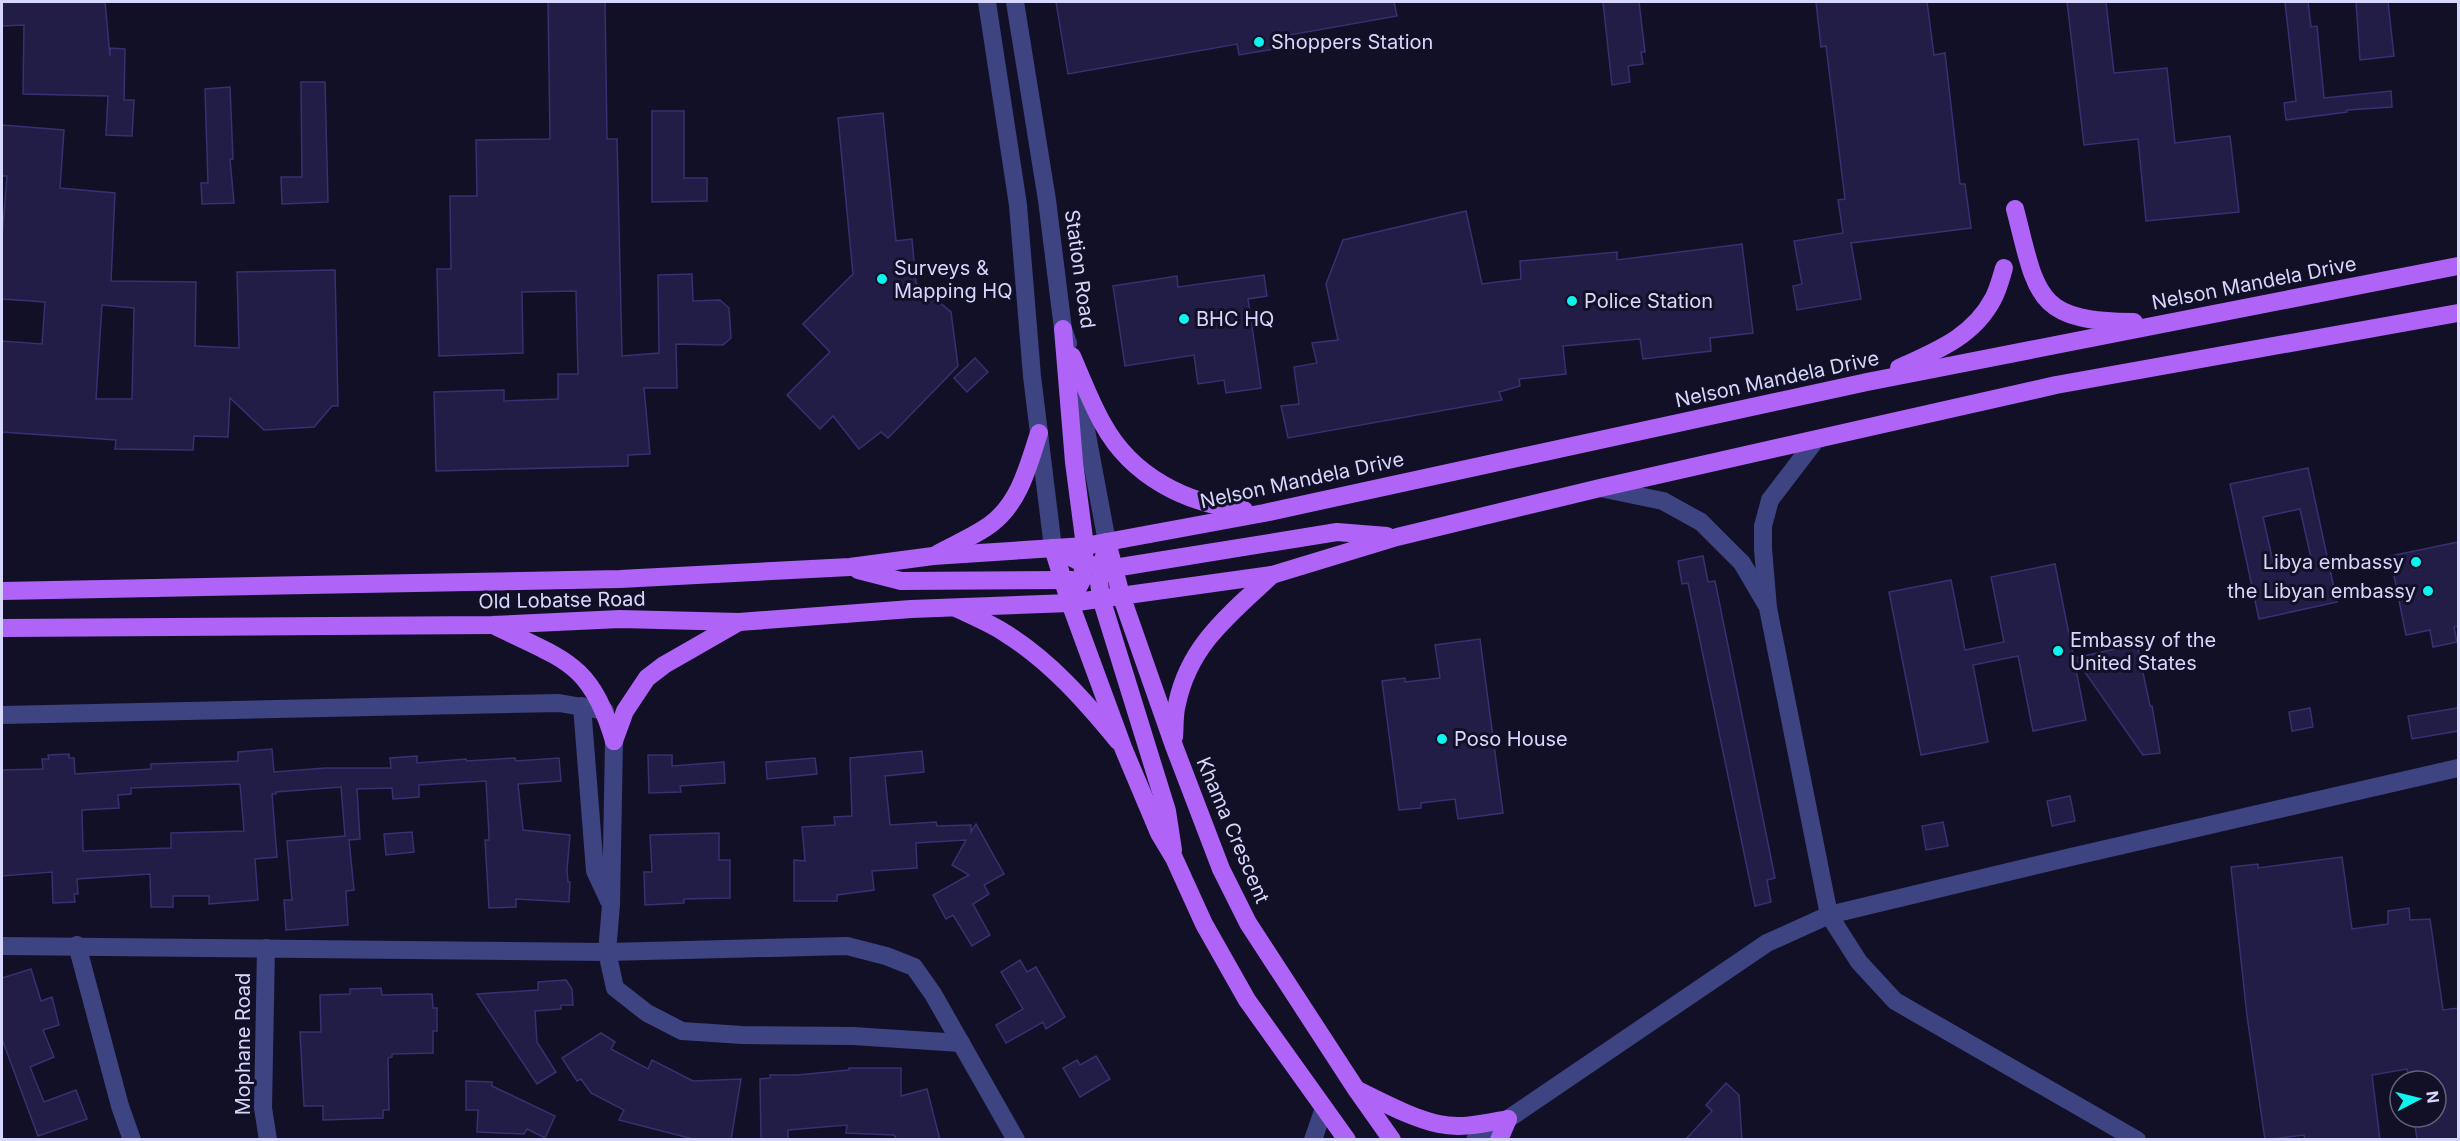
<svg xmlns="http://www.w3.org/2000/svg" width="2460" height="1141" viewBox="0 0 2460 1141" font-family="Inter,sans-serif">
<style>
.building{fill:#211d46;stroke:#363170;stroke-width:1.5;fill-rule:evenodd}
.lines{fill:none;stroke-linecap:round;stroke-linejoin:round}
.minor{stroke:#3e4382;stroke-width:18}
.major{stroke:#af64f7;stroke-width:18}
.poi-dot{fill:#0df3ef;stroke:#121026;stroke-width:2}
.labels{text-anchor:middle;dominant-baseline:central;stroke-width:6;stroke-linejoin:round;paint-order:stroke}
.poi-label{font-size:20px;fill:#d7d7fd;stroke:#121026;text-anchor:start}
.street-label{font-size:20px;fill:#d7d7fd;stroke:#121026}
</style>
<rect width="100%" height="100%" fill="#121026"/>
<g class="building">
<polygon points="2,2 105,2 110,56 110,48 125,49 124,100 134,100 132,136 106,135 108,96 23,94 24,25 2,26"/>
<polygon points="548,2 605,2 607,139 617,139 622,356 659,353 658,275 692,274 693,301 720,300 729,308 731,338 723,345 676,344 677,388 644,388 650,454 628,455 628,466 436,471 434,392 504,390 504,401 558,399 558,374 578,374 576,291 522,292 523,353 439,356 437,269 451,269 450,196 477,196 476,140 550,139"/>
<polygon points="1056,2 1394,2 1397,16 1278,37 1280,48 1239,55 1237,44 1068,74"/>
<polygon points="1603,2 1639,2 1645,52 1641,52 1643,64 1628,66 1630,82 1612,85"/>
<polygon points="1816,2 1927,2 1934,55 1945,53 1960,184 1965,184 1971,228 1851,243 1861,299 1797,310 1793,286 1802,284 1794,241 1843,233 1838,200 1845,199 1826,46 1821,47"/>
<polygon points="2067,2 2106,2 2114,73 2167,68 2175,143 2230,136 2239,212 2146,221 2138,139 2084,145"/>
<polygon points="2285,2 2308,2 2311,27 2317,26 2324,98 2391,91 2392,107 2347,110 2347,112 2286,120 2284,103 2296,101"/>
<polygon points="2356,2 2388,2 2394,56 2360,60"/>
<polygon points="301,82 325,82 328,202 282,204 281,177 302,177"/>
<polygon points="230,87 233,159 230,159 234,203 202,204 201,183 208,183 205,89"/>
<polygon points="652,111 684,111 684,178 707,178 707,201 652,202"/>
<polygon points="883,113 896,241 912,239 916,283 951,312 958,366 888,438 881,432 859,449 833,416 820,429 787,395 830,352 803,324 853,274 838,118"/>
<path d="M2,125l62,5 -4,58 55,5 -4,88 85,1 -1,64 44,2 -2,-76 98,-2 3,136h-6l-18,21 -50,3 -34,-32 -2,39 -34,-1 -1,14 -78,-1 1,-9 -114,-8v-91l40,3 3,-42 -43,-3v-60l5,-63h-5zM102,305l32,3 -2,91h-36z"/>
<polygon points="1466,211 1482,284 1521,279 1520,261 1617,252 1617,260 1742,244 1753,333 1710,338 1711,351 1643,359 1640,339 1563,346 1566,374 1519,379 1520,386 1499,392 1502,400 1288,438 1281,406 1299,404 1294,367 1317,363 1312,343 1338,340 1326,284 1343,240"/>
<polygon points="1264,275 1267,296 1248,299 1261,388 1226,393 1224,380 1198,384 1194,355 1125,366 1113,286 1177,276 1178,287"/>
<polygon points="975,358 988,372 967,392 954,378"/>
<path d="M2308,468l29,134 -78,17 -29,-135zM2300,509l11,49 -37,8 -11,-49z"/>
<polygon points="2458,542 2458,626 2454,627 2457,642 2433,647 2430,630 2406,635 2390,556"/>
<polygon points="1703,556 1708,582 1715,581 1775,878 1767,880 1771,902 1755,906 1688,583 1682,584 1678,561"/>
<polygon points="2055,564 2086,720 2033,731 2018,656 1973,665 1988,742 1921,755 1889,592 1951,580 1965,650 2004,642 1991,577"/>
<polygon points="1480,639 1503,813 1458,819 1455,799 1421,803 1421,808 1399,810 1382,681 1405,678 1405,682 1440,678 1435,645"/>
<polygon points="2137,644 2150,706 2152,706 2160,753 2143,755 2075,658"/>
<polygon points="2310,708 2313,727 2292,731 2289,712"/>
<polygon points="2458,708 2458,731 2412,739 2408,716"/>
<path d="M272,749l2,23 51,-4h66l-1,-10 27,-2v7l49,-4 1,2 48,-3 1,3 43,-3 2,23 -43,3 5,46 47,5 -3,35 1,12h2l-1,20 -53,-3v8l-27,1 -4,-68h4v-5l-3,-54 -67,4v12l-26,2 -1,-11 -35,1 3,50 -11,1 5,50 -8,1 2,34 -62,5 -2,-30h8l-5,-59 58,-5 -4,-49 -65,5v2h-4l5,63 -22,2 3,41 -49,4v-8h-36v11h-22l-1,-33 -73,5 1,15h-4l1,8 -22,1 -1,-31 -50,4v-106l41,-1 -1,-10h7l-1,-4 21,-1v4h5l1,16 76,-5v-5l87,-3v-9zM240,784l4,47 -73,2v15l-88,3 -1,-41 37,-2 -1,-13 13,-1v-6z"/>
<polygon points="922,751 924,772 885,776 890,825 936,822 937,826 971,825 971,832 976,824 1004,874 984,885 989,894 973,904 990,935 972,946 953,915 946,919 933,895 969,875 952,865 966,840 916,843 917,868 872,871 874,890 837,895 837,901 794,901 794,860 805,861 802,827 835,825 834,817 852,816 850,758"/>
<polygon points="648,755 672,755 672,766 724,762 725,783 680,786 681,792 649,793"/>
<polygon points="815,758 817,774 767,779 766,762"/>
<polygon points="2070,796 2075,821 2052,826 2047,801"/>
<polygon points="1943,822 1948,846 1926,850 1922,826"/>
<polygon points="412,832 414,852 386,855 384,834"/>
<polygon points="719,833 719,860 730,860 730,898 684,899 684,903 645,905 644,872 652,872 650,835"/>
<polygon points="2342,857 2352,929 2388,924 2388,911 2409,908 2410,920 2430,919 2443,1010 2458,1008 2458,1140 2417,1140 2414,1117 2436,1117 2436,1081 2409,1081 2407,1069 2372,1075 2380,1140 2305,1140 2304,1135 2265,1140 2247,1016 2231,867 2258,864 2258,868"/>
<polygon points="1020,960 1027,972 1036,967 1065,1017 1046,1029 1043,1022 1006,1043 996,1025 1023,1009 1001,972"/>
<polygon points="31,969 41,1001 52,997 59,1025 43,1030 54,1057 30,1067 44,1102 76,1090 87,1119 38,1136 2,1039 2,978"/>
<polygon points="566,980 572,989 573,1005 561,1005 561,1009 535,1011 537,1042 556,1072 537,1084 477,994 538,990 538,982"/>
<polygon points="381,988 382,995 432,994 433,1008 437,1008 437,1031 433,1031 433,1053 392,1054 392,1057 388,1058 389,1110 383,1110 383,1118 323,1120 323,1106 304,1106 300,1032 321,1032 320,995 350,994 350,989"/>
<polygon points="601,1033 615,1042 611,1049 648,1069 652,1060 693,1081 741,1079 731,1140 697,1140 619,1120 624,1110 591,1093 581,1079 577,1081 562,1058"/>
<polygon points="1096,1056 1110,1079 1080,1097 1063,1068 1077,1060 1080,1065"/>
<polygon points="849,1068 901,1068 901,1096 927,1089 940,1140 897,1140 894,1135 846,1133 847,1125 788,1130 788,1140 761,1140 760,1079 770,1078 770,1075 797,1075 849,1070"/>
<polygon points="466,1081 492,1082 492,1086 555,1116 545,1138 527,1129 524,1134 477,1132 478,1110 466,1110"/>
<polygon points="1726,1083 1739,1095 1742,1140 1685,1140 1712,1111 1706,1105"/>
</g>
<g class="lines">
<g class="minor">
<polyline points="987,2 1018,205 1032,376 1053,548"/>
<polyline points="1015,2 1047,200 1063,329 1068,343"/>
<polyline points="1076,376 1107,542"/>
<polyline points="1815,441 1770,500 1763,526 1763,549 1768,608 1829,915 1859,962 1895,1001 2137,1140"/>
<polyline points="1600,488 1663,501 1701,522 1742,563 1766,604"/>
<polyline points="582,706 595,871 609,901"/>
<polyline points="2,715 559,703 605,711"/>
<polyline points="614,741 611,905 607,952 615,988 647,1013 682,1031 742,1035 853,1036 961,1043"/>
<polyline points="77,945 120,1106 132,1140"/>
<polyline points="2,946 607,952 847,946 886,956 914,967 933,994 1016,1140"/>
<polyline points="266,948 263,1108 268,1140"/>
<polyline points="1313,1140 1324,1108"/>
<polyline points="1475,1140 1508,1119 1767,943 1829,915 2071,857 2458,768"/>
</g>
<g class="major">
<path d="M2015,209c22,85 19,113 119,113"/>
<polyline points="1063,329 1074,462 1085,546 1082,580 1070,603"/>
<path d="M1072,356c10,23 19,47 31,68 29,53 84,80 141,86"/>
<path d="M1899,368c37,-17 74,-31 94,-69 5,-9 8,-21 11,-31"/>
<polyline points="1107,542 1121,595 1174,746 1221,869 1248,923 1356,1089 1392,1140"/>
<polyline points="1053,548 1070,603 1124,750 1159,833 1174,858 1204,924 1247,1000 1347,1140"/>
<polyline points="1053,548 1084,564 1114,568 1337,532 1387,536"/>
<path d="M937,554c18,-10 38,-18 54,-30 29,-22 37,-58 48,-91"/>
<polyline points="1104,556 1099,582 1101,598 1167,811 1173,850"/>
<polyline points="858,570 901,581 1072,580"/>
<polyline points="2,591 620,579 850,567 933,556 1085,546 1264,513 1867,382 2458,266"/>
<path d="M956,608c16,8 34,15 49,25 45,28 80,68 113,108"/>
<path d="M495,626c69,34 96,36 119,115"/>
<polyline points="2,628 492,625 620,619 739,622 911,609 1070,603 1272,575 1397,537 1600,488 2056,385 2458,313"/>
<path d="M1174,737c1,-11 0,-23 3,-33 12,-59 53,-90 95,-129"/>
<polyline points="614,741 625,711 647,678 664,665 739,622"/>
<path d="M1357,1090c26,12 54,28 82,34 23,5 47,-1 69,-5"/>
<polyline points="1499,1140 1508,1119"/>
</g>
</g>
<g class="poi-dot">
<circle cx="1259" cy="42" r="6"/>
<circle cx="882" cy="279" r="6"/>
<circle cx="1572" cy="301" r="6"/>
<circle cx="1184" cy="319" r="6"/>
<circle cx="2416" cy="562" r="6"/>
<circle cx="2428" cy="591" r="6"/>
<circle cx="2058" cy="651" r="6"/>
<circle cx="1442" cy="739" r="6"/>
</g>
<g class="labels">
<g class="poi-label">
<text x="1271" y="42">Shoppers Station</text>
<text x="894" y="268">Surveys &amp;<tspan x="894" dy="23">Mapping HQ</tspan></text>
<text x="1584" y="301">Police Station</text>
<text x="1196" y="319">BHC HQ</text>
<text x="2404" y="562" text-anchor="end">Libya embassy</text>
<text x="2416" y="591" text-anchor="end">the Libyan embassy</text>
<text x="2070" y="640">Embassy of the<tspan x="2070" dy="23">United States</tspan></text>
<text x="1454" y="739">Poso House</text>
</g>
<g class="street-label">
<text transform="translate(1080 269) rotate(82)">Station Road</text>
<text transform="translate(2254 283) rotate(-11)">Nelson Mandela Drive</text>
<text transform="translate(1777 379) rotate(-12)">Nelson Mandela Drive</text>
<text transform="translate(1302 480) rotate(-12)">Nelson Mandela Drive</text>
<text transform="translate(562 600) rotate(-1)">Old Lobatse Road</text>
<text transform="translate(1233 830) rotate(67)">Khama Crescent</text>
<text transform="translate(243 1044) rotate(-90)">Mophane Road</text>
</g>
</g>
<rect width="2460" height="1141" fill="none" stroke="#d7d7fd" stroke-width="6"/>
<g transform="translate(2418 1099) rotate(83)"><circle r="28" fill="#121026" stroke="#61607c" stroke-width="1.5"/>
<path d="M0-4.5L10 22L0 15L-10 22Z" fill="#0df3ef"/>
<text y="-9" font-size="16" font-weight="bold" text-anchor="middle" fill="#d7d7fd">N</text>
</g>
</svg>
